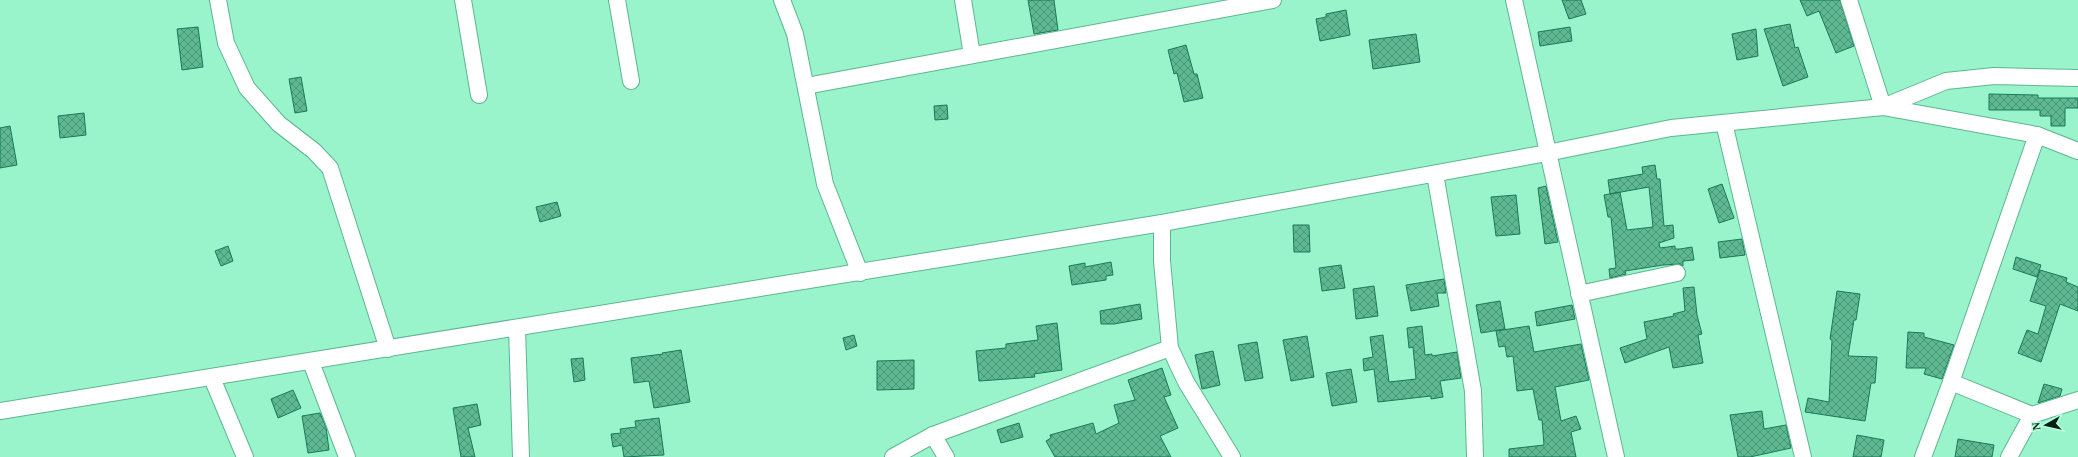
<svg xmlns="http://www.w3.org/2000/svg" width="2078" height="457" viewBox="0 0 2078 457" font-family="'Times New Roman',serif">
<style>
.building{fill:url(#building-cross-hatch);stroke:#167b58}
.lines{fill:none;stroke-linecap:round;stroke-linejoin:round}
.minor-casing{stroke:#5cb690;stroke-width:18}
.minor{stroke:#fff;stroke-width:16}
</style>
<defs>
<pattern id="building-cross-hatch" width="8" height="8" patternUnits="userSpaceOnUse"><rect width="8" height="8" fill="#5eb892"/><path d="M0 0l8 8M0 8l8-8" fill="none" stroke="#4b9576"/></pattern>
</defs>
<rect width="100%" height="100%" fill="#9af4cb"/>
<g class="building">
<polygon points="1028,0 1054,0 1058,30 1034,34"/>
<polygon points="1562,0 1581,0 1586,14 1569,19"/>
<polygon points="1800,0 1840,0 1854,46 1836,53 1819,11 1807,16"/>
<polygon points="1346,10 1350,35 1320,41 1316,19 1326,17 1326,14"/>
<polygon points="1790,24 1795,48 1798,47 1808,77 1783,86 1764,29"/>
<polygon points="198,27 203,67 182,70 177,29"/>
<polygon points="1570,27 1572,41 1540,46 1538,32"/>
<polygon points="1756,29 1758,56 1737,60 1732,34"/>
<polygon points="1416,34 1420,62 1373,69 1369,40"/>
<polygon points="1186,45 1194,74 1197,74 1203,98 1184,102 1177,73 1174,74 1168,50"/>
<polygon points="301,77 307,111 295,113 289,79"/>
<polygon points="1989,94 2038,95 2038,98 2078,98 2078,108 2065,108 2065,126 2051,126 2051,116 2040,116 2040,110 1989,110"/>
<polygon points="947,105 948,119 935,120 934,106"/>
<polygon points="84,113 86,135 60,138 58,116"/>
<polygon points="10,126 17,165 0,168 0,128"/>
<polygon points="1655,165 1657,179 1660,179 1664,226 1673,225 1674,238 1659,243 1660,248 1675,246 1675,249 1680,249 1692,247 1694,260 1683,261 1683,266 1680,264 1663,265 1625,271 1626,274 1610,278 1609,269 1616,268 1611,217 1608,217 1604,195 1620,192 1627,230 1653,227 1649,187 1610,194 1608,180 1643,174 1642,167"/>
<polygon points="1722,184 1734,218 1719,223 1708,189"/>
<polygon points="1546,186 1558,242 1545,244 1538,188"/>
<polygon points="1516,195 1520,234 1496,236 1491,197"/>
<polygon points="557,202 561,216 540,222 536,207"/>
<polygon points="1293,225 1309,225 1310,252 1294,252"/>
<polygon points="1742,239 1745,255 1720,258 1718,242"/>
<polygon points="228,246 233,261 221,266 215,251"/>
<polygon points="2016,257 2041,265 2037,277 2013,269"/>
<polygon points="1111,262 1113,275 1106,276 1106,280 1072,285 1069,266 1085,263 1085,267"/>
<polygon points="1341,265 1345,288 1322,291 1319,268"/>
<polygon points="2040,270 2067,278 2066,282 2078,287 2078,311 2060,304 2041,362 2018,353 2027,330 2038,334 2046,306 2030,301"/>
<polygon points="1444,279 1446,293 1437,293 1439,306 1411,311 1406,285"/>
<polygon points="1374,286 1378,316 1356,319 1353,289"/>
<polygon points="1694,287 1697,315 1702,334 1698,335 1703,363 1673,368 1669,347 1625,363 1620,348 1647,339 1644,322 1674,316 1673,314 1685,311 1683,288"/>
<polygon points="1837,291 1860,294 1856,320 1854,320 1848,356 1877,357 1875,383 1871,383 1865,421 1805,412 1808,398 1829,402 1832,340 1830,339"/>
<polygon points="1500,301 1505,329 1481,333 1476,305"/>
<polygon points="1140,304 1142,319 1114,324 1101,324 1100,311"/>
<polygon points="1572,305 1575,319 1537,326 1535,312"/>
<polygon points="1057,323 1062,370 1034,374 1035,377 979,381 976,351 1006,348 1006,344 1038,340 1036,326"/>
<polygon points="1422,326 1425,355 1432,354 1432,356 1457,352 1461,378 1440,381 1443,397 1431,399 1431,396 1378,402 1374,369 1364,371 1363,359 1373,357 1370,337 1383,335 1389,382 1416,379 1413,347 1409,348 1407,328"/>
<polygon points="1529,326 1534,352 1581,344 1589,380 1555,387 1561,421 1576,416 1581,429 1571,432 1576,457 1509,457 1509,449 1544,445 1542,420 1539,420 1533,389 1517,391 1513,356 1507,357 1505,346 1499,347 1496,331"/>
<polygon points="1908,332 1924,333 1924,337 1954,345 1942,379 1924,374 1926,368 1906,368"/>
<polygon points="854,335 857,346 846,350 843,338"/>
<polygon points="1307,336 1314,377 1291,381 1283,340"/>
<polygon points="1257,342 1263,378 1245,381 1238,345"/>
<polygon points="681,350 690,402 654,408 649,381 634,383 631,358 663,354 662,353"/>
<polygon points="1213,351 1220,385 1202,389 1195,355"/>
<polygon points="583,358 585,380 574,382 571,359"/>
<polygon points="914,360 914,389 877,390 877,361"/>
<polygon points="1162,368 1171,395 1164,397 1178,428 1160,436 1171,457 1055,457 1046,441 1051,438 1050,435 1093,423 1096,434 1119,423 1114,405 1135,400 1128,380"/>
<polygon points="1351,369 1357,402 1332,406 1326,373"/>
<polygon points="2044,384 2062,389 2060,396 2038,403"/>
<polygon points="293,390 301,408 278,418 271,399"/>
<polygon points="477,404 481,425 468,428 475,457 461,457 453,408"/>
<polygon points="1762,411 1764,429 1786,425 1791,448 1750,457 1738,457 1730,415"/>
<polygon points="320,413 326,427 329,450 308,453 302,416"/>
<polygon points="659,418 664,455 624,457 622,445 613,447 611,434 621,433 620,429 636,427 635,421"/>
<polygon points="1019,423 1023,437 1001,443 997,430"/>
<polygon points="1857,435 1884,440 1881,457 1853,457"/>
<polygon points="1958,439 1994,445 1992,457 1955,457"/>
</g>
<g class="lines">
<defs>
<g id="minor">
<polyline points="218,0 226,43 247,88 279,124 314,151 330,168 388,349"/>
<polyline points="463,0 479,95"/>
<polyline points="617,0 631,81"/>
<polyline points="782,0 795,34 825,184 860,273"/>
<polyline points="963,0 972,55"/>
<polyline points="1514,0 1616,457"/>
<polyline points="1849,0 1883,107 1946,81 1994,76 2078,78"/>
<polyline points="806,86 1273,0"/>
<polyline points="1724,123 1803,457"/>
<polyline points="1435,174 1473,391 1475,457"/>
<polyline points="1162,223 1162,261 1170,348 1186,382 1232,457"/>
<polyline points="1579,294 1677,273"/>
<polyline points="517,328 521,457"/>
<polyline points="311,362 347,457"/>
<polyline points="212,378 245,457"/>
<polyline points="1951,382 2032,415"/>
<polyline points="0,411 1162,223 1547,153 1671,128 1883,107 2037,135 2078,151"/>
<polyline points="933,435 946,457"/>
<polyline points="893,457 933,435 1170,348"/>
<polyline points="1923,457 1951,382 2037,135"/>
<polyline points="2009,457 2032,415 2078,400"/>
</g>
</defs>
<use href="#minor" class="minor-casing"/>
<use href="#minor" class="minor"/>
</g>
<g transform="translate(2046 425) rotate(262)" stroke="#b7fddc" stroke-width="3" paint-order="stroke">
<path d="M0-3L7 15L0 10L-7 15Z" fill="#032015"/>
<text y="-6" font-size="11" font-weight="bold" text-anchor="middle" fill="#032015">N</text>
</g>
</svg>
